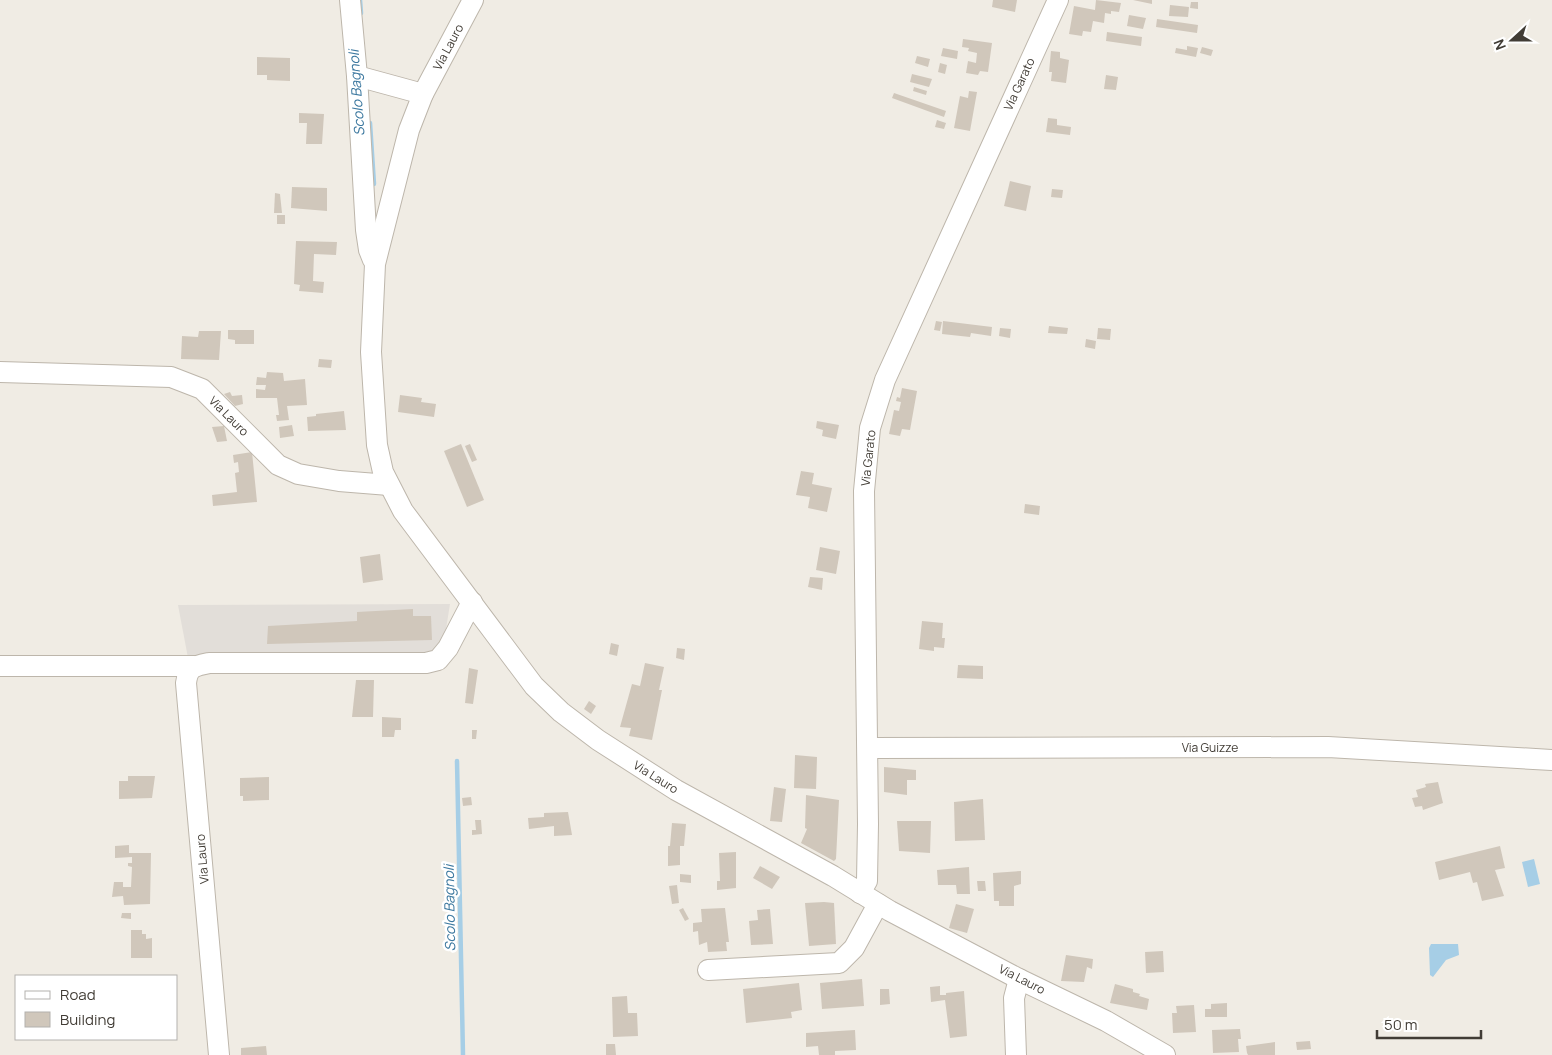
<svg xmlns="http://www.w3.org/2000/svg" width="1552" height="1055" viewBox="0 0 1552 1055" font-family="Manrope,sans-serif">
<style>
.industrial{fill:#e2ded9}
.water{fill:#a6cee6}
.lines{fill:none;stroke-linecap:round;stroke-linejoin:round}
.stream{stroke:#a6cee6;stroke-width:4.5}
.building{fill:#d0c7bb}
.minor-casing{stroke:#bdb6ab;stroke-width:22}
.minor{stroke:#fff;stroke-width:20}
.labels{text-anchor:middle;dominant-baseline:central;stroke-width:5;stroke-linejoin:round;paint-order:stroke}
.street-label{font-size:12px;fill:#413c35;stroke:#fff}
.water-label{font-size:14px;font-style:italic;fill:#3c789f;stroke:#fff}
</style>
<rect width="100%" height="100%" fill="#f0ece4"/>
<polygon class="industrial" points="450,604 443,648 437,654 188,658 178,605"/>
<g class="water">
<polygon points="1534,859 1540,884 1528,887 1522,862"/>
<polygon points="1431,944 1458,944 1459,955 1446,960 1433,977 1430,975 1429,948"/>
</g>
<g class="lines">
<g class="stream">
<polyline points="360,0 361,13"/>
<polyline points="370,123 374,184"/>
<polyline points="457,761 463,1055"/>
</g>
</g>
<g class="building">
<polygon points="993,0 1017,0 1015,12 992,7"/>
<polygon points="1096,0 1121,3 1119,12 1111,11 1111,14 1105,13 1104,23 1093,21 1091,32 1083,31 1082,36 1069,34 1074,6 1095,10"/>
<polygon points="1133,0 1152,0 1152,4"/>
<polygon points="1191,2 1198,2 1198,9 1190,8"/>
<polygon points="1170,5 1189,7 1188,17 1169,16"/>
<polygon points="1129,15 1146,18 1143,29 1127,26"/>
<polygon points="1157,19 1198,25 1197,33 1156,27"/>
<polygon points="1107,32 1142,37 1141,46 1106,41"/>
<polygon points="963,39 992,43 988,72 980,71 978,75 966,73 968,61 976,63 977,53 968,51 969,48 962,47"/>
<polygon points="1187,46 1198,48 1196,57 1175,53 1176,48 1187,50"/>
<polygon points="1202,47 1213,50 1211,56 1200,53"/>
<polygon points="943,48 958,51 957,59 941,56"/>
<polygon points="1051,51 1060,52 1060,58 1069,60 1066,83 1051,81 1052,72 1049,72"/>
<polygon points="917,56 930,59 928,67 915,63"/>
<polygon points="257,57 290,58 290,81 267,80 267,75 257,75"/>
<polygon points="940,63 947,65 945,74 938,72"/>
<polygon points="912,74 932,79 929,87 910,82"/>
<polygon points="1106,75 1118,77 1116,90 1104,89"/>
<polygon points="914,87 927,91 926,95 913,91"/>
<polygon points="969,91 977,92 970,131 954,128 960,96 968,98"/>
<polygon points="894,93 946,111 944,117 892,98"/>
<polygon points="299,113 324,114 322,144 306,144 307,123 299,123"/>
<polygon points="1048,118 1057,119 1057,125 1071,127 1070,135 1046,132"/>
<polygon points="937,120 946,123 944,129 935,127"/>
<polygon points="1010,181 1031,186 1026,211 1004,206"/>
<polygon points="292,187 327,188 327,211 291,208"/>
<polygon points="1052,189 1063,190 1062,198 1051,197"/>
<polygon points="275,193 280,194 282,213 274,213"/>
<rect x="277" y="215" width="8" height="9"/>
<polygon points="296,241 337,242 336,255 314,254 313,281 324,282 323,293 299,291 300,285 294,284"/>
<polygon points="936,321 942,322 940,331 934,330"/>
<polygon points="943,321 992,327 991,336 971,333 970,337 942,334"/>
<polygon points="1049,326 1068,328 1067,334 1048,333"/>
<polygon points="1000,328 1011,329 1010,338 999,336"/>
<polygon points="1098,328 1111,329 1110,340 1097,339"/>
<polygon points="228,330 254,330 254,344 235,344 235,340 228,339"/>
<polygon points="199,331 221,331 219,360 181,359 182,336 198,337"/>
<polygon points="1086,339 1096,341 1095,349 1085,347"/>
<polygon points="319,359 332,360 331,368 318,367"/>
<polygon points="267,372 283,373 284,381 305,379 307,405 287,406 289,420 277,421 276,415 279,415 277,398 256,398 256,389 265,390 266,385 256,385 257,377 266,378"/>
<polygon points="902,388 917,391 910,430 902,429 900,436 889,434 894,410 899,411 901,402 896,401 897,397 900,398"/>
<polygon points="230,392 232,396 242,395 243,404 235,406 224,394"/>
<polygon points="400,395 422,398 421,402 436,404 434,417 398,412"/>
<polygon points="344,411 346,430 308,431 307,417 316,416 316,414"/>
<polygon points="817,421 839,425 836,439 822,436 823,430 816,428"/>
<polygon points="292,425 294,436 280,438 279,427"/>
<polygon points="224,426 227,441 217,442 212,427"/>
<polygon points="461,444 484,500 467,507 444,451"/>
<polygon points="470,444 477,460 472,462 465,446"/>
<polygon points="252,452 257,502 213,506 212,495 237,492 235,473 239,472 238,462 234,463 233,455"/>
<polygon points="801,471 814,473 812,484 832,488 827,512 808,508 810,497 796,495"/>
<polygon points="1025,504 1040,506 1039,515 1024,513"/>
<polygon points="820,547 840,551 836,574 816,570"/>
<polygon points="380,554 383,580 363,583 360,557"/>
<polygon points="810,577 823,578 822,590 808,587"/>
<polygon points="413,609 413,616 431,616 432,640 267,644 268,626 357,621 357,612"/>
<polygon points="922,621 943,623 942,638 945,638 944,648 934,647 934,651 919,649"/>
<polygon points="611,643 619,645 617,656 609,654"/>
<polygon points="677,648 685,649 684,660 676,658"/>
<polygon points="645,663 664,667 659,690 662,690 652,740 629,736 631,728 620,727 632,684 640,686"/>
<polygon points="958,665 983,666 983,679 957,678"/>
<polygon points="469,668 478,670 473,704 465,703"/>
<polygon points="356,680 374,680 373,717 352,717"/>
<polygon points="589,701 596,706 591,714 584,709"/>
<polygon points="382,717 401,718 401,730 395,730 394,737 382,737"/>
<polygon points="472,730 477,730 476,739 472,739"/>
<polygon points="795,755 817,757 816,789 794,788"/>
<polygon points="884,767 916,770 916,780 907,780 907,795 884,792"/>
<polygon points="128,776 155,776 152,798 119,799 119,781 128,781"/>
<polygon points="269,777 269,800 243,801 243,796 240,796 240,778"/>
<polygon points="1438,782 1443,803 1423,810 1422,806 1415,807 1412,798 1418,797 1416,790 1426,787 1425,784"/>
<polygon points="774,787 786,789 782,822 770,821"/>
<polygon points="806,795 839,800 836,859 834,861 801,843 807,829 805,828"/>
<polygon points="471,797 472,805 463,806 462,798"/>
<polygon points="983,799 985,840 955,841 954,802"/>
<polygon points="568,812 572,835 554,836 554,826 529,829 528,818 544,817 544,813"/>
<polygon points="475,820 481,820 482,834 472,835 472,830 476,830"/>
<polygon points="897,821 931,821 930,853 899,851"/>
<polygon points="672,823 686,824 684,846 680,846 680,865 668,866 668,846 670,846"/>
<polygon points="129,845 129,853 151,853 150,904 124,905 123,896 112,897 114,882 123,882 123,887 131,887 132,867 128,866 128,863 132,863 132,857 115,858 115,846"/>
<polygon points="1500,846 1505,868 1495,870 1504,896 1482,901 1477,882 1473,883 1470,872 1439,880 1435,862"/>
<polygon points="736,852 736,888 717,890 717,881 720,881 719,853"/>
<polygon points="760,866 780,877 772,889 753,878"/>
<polygon points="969,867 970,894 957,894 956,885 938,885 937,870"/>
<polygon points="1021,871 1021,884 1014,886 1014,906 999,906 999,901 994,901 993,873"/>
<polygon points="680,874 691,875 691,883 680,882"/>
<polygon points="977,881 985,881 986,891 978,891"/>
<polygon points="677,885 679,903 672,904 669,886"/>
<polygon points="824,902 834,903 836,944 809,946 805,903"/>
<polygon points="956,904 974,909 967,933 949,928"/>
<polygon points="683,908 689,919 685,921 679,910"/>
<polygon points="725,908 729,942 726,942 727,951 708,952 707,942 699,945 698,931 693,932 693,923 702,922 701,909"/>
<polygon points="770,909 773,944 751,945 749,921 758,920 757,910"/>
<polygon points="122,913 131,913 131,919 121,918"/>
<polygon points="131,930 142,930 142,934 146,934 146,939 152,938 152,958 131,958"/>
<polygon points="1163,951 1164,972 1146,973 1145,952"/>
<polygon points="1066,955 1093,959 1092,969 1087,967 1084,982 1061,981"/>
<polygon points="862,979 864,1006 822,1009 820,983"/>
<polygon points="799,983 802,1010 791,1012 792,1018 746,1023 743,989"/>
<polygon points="1115,984 1133,989 1133,992 1140,994 1139,996 1149,999 1147,1010 1110,1003"/>
<polygon points="940,986 940,995 946,995 946,993 964,991 967,1036 950,1038 945,1000 931,1002 930,987"/>
<polygon points="880,989 889,989 890,1004 880,1005"/>
<polygon points="627,996 628,1013 637,1013 638,1036 613,1037 612,997"/>
<polygon points="1227,1003 1227,1017 1205,1017 1205,1009 1211,1009 1211,1004"/>
<polygon points="1194,1005 1196,1032 1173,1033 1172,1013 1177,1013 1176,1006"/>
<polygon points="1240,1029 1241,1039 1238,1039 1239,1052 1213,1053 1212,1030"/>
<polygon points="855,1030 856,1050 835,1051 835,1055 819,1055 818,1046 806,1047 806,1033"/>
<polygon points="1310,1041 1311,1049 1297,1050 1296,1042"/>
<polygon points="1275,1042 1275,1055 1248,1055 1247,1053 1246,1046"/>
<polygon points="606,1044 615,1044 616,1055 606,1055"/>
<polygon points="266,1046 267,1055 241,1055 241,1048"/>
</g>
<g class="lines">
<defs>
<g id="minor">
<polyline points="350,0 357,76 366,230 369,250 373,260"/>
<polyline points="473,0 423,94 409,130 375,264 371,352 377,445 383,472 403,511 534,686 561,712 598,740 676,790 833,876 890,911 1019,979 1106,1021 1165,1055"/>
<polyline points="357,76 423,94"/>
<polyline points="0,372 171,377 202,389 278,465 298,474 339,481 389,485"/>
<polyline points="0,666 194,666"/>
<polyline points="868,748 1328,747 1552,760"/>
<polyline points="860,893 867,881 868,824 864,491 870,428 885,380 1058,0"/>
<polyline points="708,970 839,963 854,948 878,904"/>
<path d="M219,1055l-33,-372c2,-16 8,-17 23,-20h217l12,-3 10,-12 24,-46"/>
<polyline points="1016,1055 1014,998 1019,979"/>
</g>
</defs>
<use href="#minor" class="minor-casing"/>
<use href="#minor" class="minor"/>
</g>
<g class="labels">
<g class="street-label">
<text transform="translate(448 47) rotate(-62)">Via Lauro</text>
<text transform="translate(1019 84) rotate(-65)">Via Garato</text>
<text transform="translate(229 416) rotate(45)">Via Lauro</text>
<text transform="translate(868 458) rotate(-84)">Via Garato</text>
<text x="1210" y="747">Via Guizze</text>
<text transform="translate(656 777) rotate(32)">Via Lauro</text>
<text transform="translate(202 859) rotate(-95)">Via Lauro</text>
<text transform="translate(1022 979) rotate(27)">Via Lauro</text>
</g>
<g class="water-label">
<text transform="translate(356 93) rotate(-94)">Scolo Bagnoli</text>
<text transform="translate(449 908) rotate(-91)">Scolo Bagnoli</text>
</g>
</g>
<rect x="15" y="975" width="162" height="65" fill="#ffffff" stroke="#b3b1ae"/>
<rect x="25" y="991" width="25" height="8" fill="#ffffff" stroke="#b3b1ae"/>
<text x="60" y="1000" font-size="15" fill="#413c35">Road</text>
<rect x="25" y="1012" width="25" height="15" fill="#d0c7bb" stroke="#b3b1ae"/>
<text x="60" y="1025" font-size="15" fill="#413c35">Building</text>
<g transform="translate(1512 40) rotate(249)" stroke="#ffffff" stroke-width="4" paint-order="stroke">
<path d="M0-4L9 19L0 12L-9 19Z" fill="#413c35"/>
<text y="-8" font-size="14" font-weight="bold" text-anchor="middle" fill="#413c35">N</text>
</g>
<path d="M1377 1030v8h104v-8" fill="none" stroke="#413c35" stroke-width="2.5"/>
<text x="1384" y="1030" font-size="15" fill="#413c35" stroke="#ffffff" stroke-width="4" paint-order="stroke">50 m</text>
</svg>
